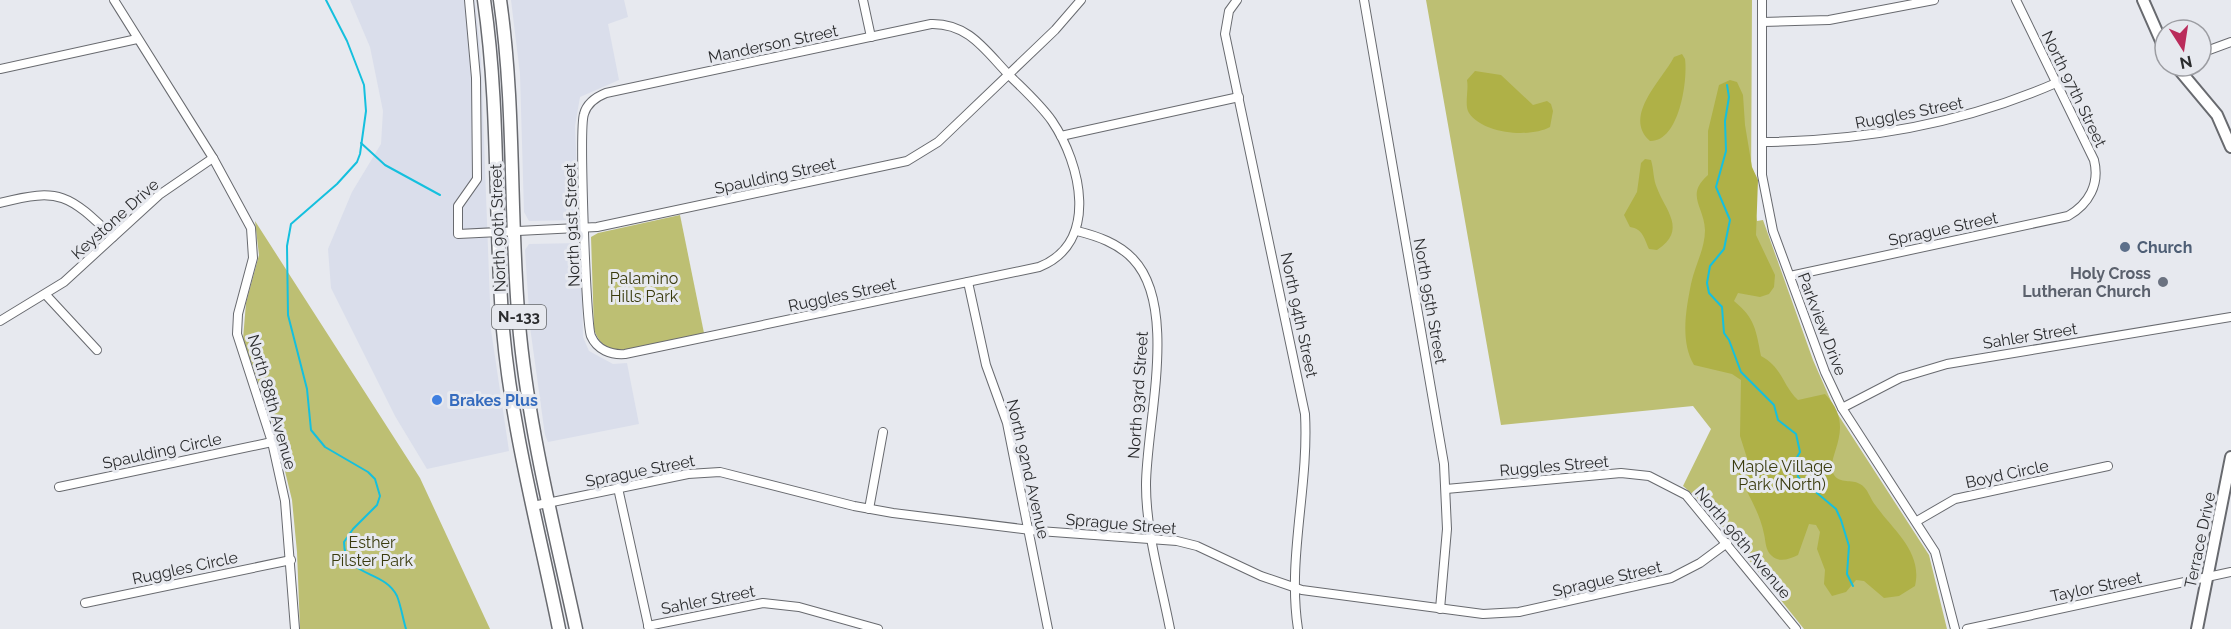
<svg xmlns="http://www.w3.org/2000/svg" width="2231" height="629" viewBox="0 0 2231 629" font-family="Raleway,sans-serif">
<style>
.built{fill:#dadeeb}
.green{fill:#bdbf73}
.forest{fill:#afb147}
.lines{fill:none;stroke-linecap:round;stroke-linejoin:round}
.stream{stroke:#15c0de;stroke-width:2}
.street-casing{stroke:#686a6f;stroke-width:10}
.secondary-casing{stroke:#686a6f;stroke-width:14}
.primary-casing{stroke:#686a6f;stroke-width:15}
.street{stroke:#fff;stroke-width:8}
.secondary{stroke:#fff;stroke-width:10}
.primary{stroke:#fff;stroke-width:12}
.service-dot{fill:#5c6f8a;stroke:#e7e9ef;stroke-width:2}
.worship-dot{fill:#6b7280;stroke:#e7e9ef;stroke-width:2}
.shop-dot{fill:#3f7fe0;stroke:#e7e9ef;stroke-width:2}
.labels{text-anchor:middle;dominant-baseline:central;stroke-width:6;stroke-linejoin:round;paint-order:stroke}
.shield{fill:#e7e9ef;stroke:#636568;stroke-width:1.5}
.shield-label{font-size:15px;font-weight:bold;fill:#2b2c2e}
.street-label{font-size:16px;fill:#2b2c2e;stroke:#e7e9ef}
.service-label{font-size:16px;font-weight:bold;fill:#4e5e75;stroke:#e7e9ef;text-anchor:start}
.worship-label{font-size:16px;font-weight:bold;fill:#5b616d;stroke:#e7e9ef;text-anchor:end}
.park-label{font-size:16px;fill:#3a3b0e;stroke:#e7e9ef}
.shop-label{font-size:16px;font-weight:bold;fill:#366cbe;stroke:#e7e9ef;text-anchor:start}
</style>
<rect width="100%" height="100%" fill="#e7e9ef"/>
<g class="built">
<polygon points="350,0 475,0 481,59 491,330 509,451 427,469 395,416 331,288 328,249 352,192 381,144 383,111 370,47"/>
<polygon points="511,0 624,0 628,17 608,24 619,80 580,97 575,126 579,220 529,221 524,212 520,74"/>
<polygon points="581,243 583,337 589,351 613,364 627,363 639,424 548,442 545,435 530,327 525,250 529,244"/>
</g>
<g class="green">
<polygon points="1426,0 1752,0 1751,190 1757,221 1763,220 1813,360 1835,410 1929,555 1947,629 1804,629 1705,505 1683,486 1711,429 1693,406 1501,425"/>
<path d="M680,215l24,118 -86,18c-13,-3 -20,-9 -24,-22l-3,-92 7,-4z"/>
<polygon points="255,221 420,478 490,629 300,629 297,552 292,500 275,430 243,339 246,303 259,255"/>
</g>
<g class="forest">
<path d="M1682,54l3,5c3,22 -6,83 -35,82 -28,-25 13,-62 24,-84z"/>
<path d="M1475,71l26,4 32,30 14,-4 4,3 2,7 -3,16c-20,11 -67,7 -81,-14 -5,-8 0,-23 -2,-33z"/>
<path d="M1730,80l7,2 6,13 2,30 7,42 6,13 -2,55 19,40 -1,12 -5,7 -9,3 -22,-4 -4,8c21,17 22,29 27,55 22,12 21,29 37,44l27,-6c34,35 -2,64 9,81 6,9 18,4 26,9 8,4 10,15 16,22 17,24 47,46 39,80l-16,10 -15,2 -20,-17 -8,-1 -10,12 -14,4 -8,-12 1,-14 -8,-21 3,-17 -4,-7 -7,-1 -11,31c-8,4 -19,8 -26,1 -7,-6 -6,-14 -8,-22 -4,-21 -16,-39 -25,-59l2,-9 6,-8 -7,-22 1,-56 -9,-6 -38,-9c-14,-24 -8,-55 -3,-81 4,-19 14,-35 14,-54 -1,-24 -20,-35 3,-55v-44l11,-46z"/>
<path d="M1645,159l6,1c3,10 2,19 6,28 8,22 31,42 0,62l-8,-1c-5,-11 -6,-20 -19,-22l-6,-12 13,-23 4,-29z"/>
</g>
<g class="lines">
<g class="stream">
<path d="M326,0l21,41 17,44 2,26 -6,43 -3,8 -20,22 -46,40 -4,22 1,69 19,74 4,41 14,17 43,25 7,7 5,17 -3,9 -24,24 -9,13c0,36 40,27 53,54 4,10 6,23 9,33"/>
<polyline points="1727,85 1729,97 1725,121 1726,151 1716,187 1730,220 1724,249 1710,266 1707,283 1709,293 1722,307 1724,333 1729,340 1741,372 1774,405 1778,420 1796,434 1800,452 1796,459 1798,477 1836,509 1841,520 1849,546 1847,574 1853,586"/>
<polyline points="361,143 385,165 440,195"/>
</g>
<defs>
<g id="street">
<polyline points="114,0 213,158 251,228 253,258 238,314 237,334 272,442 285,501 295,629"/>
<polyline points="469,0 476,78 477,179 458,206 458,234 597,227 907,161 938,142 1055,30 1081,0"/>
<polyline points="863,0 871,37"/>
<path d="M1237,0l-8,11 -4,23 80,380c4,73 -18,144 -7,215"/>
<polyline points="1364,0 1444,464 1447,529 1440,609"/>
<polyline points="1762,0 1762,175 1773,231 1825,372 1842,408 1935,552 1955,629"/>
<polyline points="1762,22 1829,20 1934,0"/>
<path d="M931,24c37,-1 54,26 77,50 15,15 32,30 44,47 29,43 48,122 -13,146l-414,87c-14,1 -28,-4 -34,-18 -5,-12 -12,-208 -7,-222 3,-11 12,-17 22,-21z"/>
<polyline points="2201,53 2231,42"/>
<polyline points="0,69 137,39"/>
<polyline points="1061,136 1239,97"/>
<path d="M1762,142c102,-1 200,-18 294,-59"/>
<path d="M0,203c61,-16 69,-8 113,34"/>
<path d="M1077,231c20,5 41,12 56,28 46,48 13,166 13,226 0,48 15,97 24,144"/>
<path d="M1790,276l278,-60c21,-12 32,-32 26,-56l-78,-160"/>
<polyline points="968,282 986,365 1007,423 1048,629"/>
<polyline points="46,295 97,350"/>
<polyline points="0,321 64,282 159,195 213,158"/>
<polyline points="1842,408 1900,378 1947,364 2231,317"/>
<polyline points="59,487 272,442"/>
<polyline points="618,488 649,629"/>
<polyline points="1446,489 1621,473 1649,476 1686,495 1796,629"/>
<polyline points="533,506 688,474 720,472 854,506 893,513 1039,531 1177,541 1197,546 1261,576 1302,590 1483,614 1519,612 1671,578 1700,563 1727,543"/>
<polyline points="869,509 883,432"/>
<polyline points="1917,521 1955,499 2108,466"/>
<polyline points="85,603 291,560"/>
<polyline points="648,626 763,603 799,607 878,629"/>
<polyline points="1967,629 2231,572"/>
</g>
<g id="secondary">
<polyline points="2143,0 2165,50"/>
<polyline points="2176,66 2217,115 2231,147"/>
<polyline points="2197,629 2231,457"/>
</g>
<g id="primary">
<path d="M484,0c16,109 10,220 19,330 9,101 36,200 56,299"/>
<path d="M500,0c16,111 9,224 20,335 10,99 35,197 56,294"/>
</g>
</defs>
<use href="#street" class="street-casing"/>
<use href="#secondary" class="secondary-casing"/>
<use href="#primary" class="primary-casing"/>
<use href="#street" class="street"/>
<use href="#secondary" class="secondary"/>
<use href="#primary" class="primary"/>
</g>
<circle class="service-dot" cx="2125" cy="247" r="6"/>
<circle class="worship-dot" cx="2163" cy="282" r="6"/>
<circle class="shop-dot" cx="437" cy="400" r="6"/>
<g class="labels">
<rect class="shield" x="492" y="305" width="54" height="24" rx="4.5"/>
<g class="shield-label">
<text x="519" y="317">N-133</text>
</g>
<g class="street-label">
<text transform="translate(773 44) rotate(-12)">Manderson Street</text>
<text transform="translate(2074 89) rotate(64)">North 97th Street</text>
<text transform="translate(1909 113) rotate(-11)">Ruggles Street</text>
<text transform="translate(775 176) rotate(-12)">Spaulding Street</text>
<text transform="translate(115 219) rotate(-42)">Keystone Drive</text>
<text transform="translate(572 225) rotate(-92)">North 91st Street</text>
<text transform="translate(498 228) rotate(-92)">North 90th Street</text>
<text transform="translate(1943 229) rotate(-12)">Sprague Street</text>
<text transform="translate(842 295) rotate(-12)">Ruggles Street</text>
<text transform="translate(1430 301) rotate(80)">North 95th Street</text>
<text transform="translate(1299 315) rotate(78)">North 94th Street</text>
<text transform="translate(1822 324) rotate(69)">Parkview Drive</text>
<text transform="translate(2030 336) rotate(-9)">Sahler Street</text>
<text transform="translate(1138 395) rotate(-86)">North 93rd Street</text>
<text transform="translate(272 402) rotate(74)">North 88th Avenue</text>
<text transform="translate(162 451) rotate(-12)">Spaulding Circle</text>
<text transform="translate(1554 466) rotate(-5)">Ruggles Street</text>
<text transform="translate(1028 469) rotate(77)">North 92nd Avenue</text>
<text transform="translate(640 471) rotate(-11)">Sprague Street</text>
<text transform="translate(2007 474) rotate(-12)">Boyd Circle</text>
<text transform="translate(1121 524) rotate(5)">Sprague Street</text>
<text transform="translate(2200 540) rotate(-78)">Terrace Drive</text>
<text transform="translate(1743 543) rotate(50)">North 96th Avenue</text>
<text transform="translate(185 568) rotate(-12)">Ruggles Circle</text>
<text transform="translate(1607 579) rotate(-13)">Sprague Street</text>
<text transform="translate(2096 587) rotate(-12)">Taylor Street</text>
<text transform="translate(708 600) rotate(-11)">Sahler Street</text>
</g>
<g class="service-label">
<text x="2137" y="247">Church</text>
</g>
<g class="worship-label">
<text x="2151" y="273">Holy Cross<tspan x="2151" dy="18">Lutheran Church</tspan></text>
</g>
<g class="park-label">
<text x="644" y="278">Palamino<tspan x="644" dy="18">Hills Park</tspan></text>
<text x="1782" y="466">Maple Village<tspan x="1782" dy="18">Park (North)</tspan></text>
<text x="372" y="542">Esther<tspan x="372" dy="18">Pilster Park</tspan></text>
</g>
<g class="shop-label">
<text x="449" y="400">Brakes Plus</text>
</g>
</g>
<g transform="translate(2183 48) rotate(168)"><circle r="28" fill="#e7e9ef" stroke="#9c9da2" stroke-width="1.5"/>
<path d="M0-4.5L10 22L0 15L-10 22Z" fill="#ba2c5b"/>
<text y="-9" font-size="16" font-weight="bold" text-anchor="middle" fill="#2b2c2e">N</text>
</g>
</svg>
